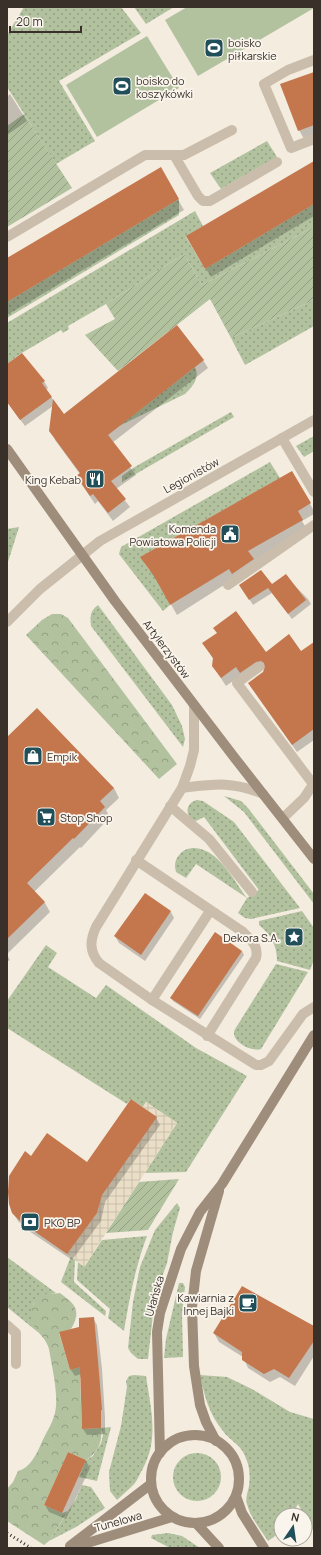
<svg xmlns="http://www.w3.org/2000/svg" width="321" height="1555" viewBox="0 0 321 1555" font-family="Manrope,sans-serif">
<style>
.grass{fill:url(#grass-dots)}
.forest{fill:url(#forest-crowns)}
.garden{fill:url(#garden-furrows)}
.pitch{fill:#b2c29f}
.plaza{fill:url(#plaza-grid)}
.shadow{fill:#0003}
.building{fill:#c4764c}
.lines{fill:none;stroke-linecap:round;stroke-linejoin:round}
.lane{stroke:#cbbdab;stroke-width:10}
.street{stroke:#cbbdab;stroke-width:10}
.secondary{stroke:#9f8d7c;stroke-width:10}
.rail{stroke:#39302a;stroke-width:3;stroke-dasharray:1 3;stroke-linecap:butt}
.labels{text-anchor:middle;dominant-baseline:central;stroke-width:3.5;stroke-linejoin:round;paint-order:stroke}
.poi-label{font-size:11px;fill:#39302a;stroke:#faf5ec;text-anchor:start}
.street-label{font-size:11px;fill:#39302a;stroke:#faf5ec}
</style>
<defs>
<pattern id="grass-dots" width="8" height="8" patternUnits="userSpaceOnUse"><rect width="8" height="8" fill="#b2c29f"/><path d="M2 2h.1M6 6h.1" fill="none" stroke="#929e82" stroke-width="1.8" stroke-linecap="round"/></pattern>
<pattern id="forest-crowns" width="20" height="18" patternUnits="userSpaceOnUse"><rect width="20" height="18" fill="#b2c29f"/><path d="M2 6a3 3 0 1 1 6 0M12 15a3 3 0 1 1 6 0" fill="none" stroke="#929e82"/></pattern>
<pattern id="garden-furrows" width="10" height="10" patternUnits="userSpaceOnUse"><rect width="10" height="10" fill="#b2c29f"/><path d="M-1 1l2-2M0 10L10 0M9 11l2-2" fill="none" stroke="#929e82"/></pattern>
<pattern id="plaza-grid" width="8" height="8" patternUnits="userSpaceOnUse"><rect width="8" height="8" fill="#eadec7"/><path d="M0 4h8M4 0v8" fill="none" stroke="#c9bfab"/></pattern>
</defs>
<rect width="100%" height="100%" fill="#f3ecdf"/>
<g class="grass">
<polygon points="24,7 121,7 141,33 59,81 95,141 56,164 7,87 7,35"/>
<polygon points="134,7 174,7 146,24"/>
<polygon points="267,141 277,157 221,189 210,173"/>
<polygon points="179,199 179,215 7,318 7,302"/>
<polygon points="314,204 314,227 202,285 184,254 106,304 68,326 69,329 63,333 61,330 20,354 7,364 7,323 195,211 203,226 186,237 205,269"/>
<polygon points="314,300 314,326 245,365 231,338"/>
<path d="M195,367c5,11 -2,19 -10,27l-66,32z"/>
<polygon points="231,412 234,417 122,482 122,476 133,468"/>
<polygon points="314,436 314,451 304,457 296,446"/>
<polygon points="270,462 280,478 142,556 145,564 150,571 153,569 170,605 163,611 122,558 119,554 121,547"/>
<polygon points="19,527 7,565 7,529"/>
<path d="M98,605l74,100 10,21 3,13 -2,8 -92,-121c-1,-10 -1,-15 7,-21z"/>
<polygon points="224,796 241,801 248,808 314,894 314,904 244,812"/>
<path d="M197,800l6,1 31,21 66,86 -49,11 -6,-1 -7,-5 9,-15 -51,-34 -10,14 -10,-6c-2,-7 -1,-13 4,-18 3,-4 9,-6 14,-6 25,1 40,33 53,50l12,-8 -55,-73 -8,4c-12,-4 -11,-18 1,-21z"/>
<path d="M302,911l12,17v32l-4,10 -33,-9c0,-16 -6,-26 -18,-36v-4z"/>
<polygon points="46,945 57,953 48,967 96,998 106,985 196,1048 247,1076 186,1172 145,1173 177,1123 146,1102 143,1107 131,1099 127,1104 7,1028 7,1001"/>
<path d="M276,964l32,8 -47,77c-9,3 -28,-6 -27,-17 0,-2 2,-4 3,-6z"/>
<polygon points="177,1203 180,1208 173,1232 167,1263 158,1288 153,1314 148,1359 138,1359 131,1353 128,1348 133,1302 140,1267 155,1230"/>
<path d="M147,1236c-12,32 -17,60 -23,95l-16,-13 2,-9 -33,-29 1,-18 7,4 17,-26z"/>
<polygon points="71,1256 75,1259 74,1282 106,1311 105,1316 61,1282"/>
<path d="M7,1257l49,36 -11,2 -11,8c-3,12 -2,20 5,30l-32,-26z"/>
<polygon points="179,1283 183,1283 185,1287 182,1315 183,1357 164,1358 166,1339"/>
<path d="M134,1375l12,1c5,35 14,64 -5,96 -2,4 -4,8 -6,11 -5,6 -12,11 -18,17l-7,-9 -1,-19 12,-46 6,-39 -1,-6 3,-5z"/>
<path d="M200,1375l27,2 25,12 38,23 24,7v113l-16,-28 -6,11h-11v17l-13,9c-7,-11 -18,-24 -21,-37 -2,-6 1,-12 2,-18 1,-8 1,-17 -2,-25 -5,-17 -15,-18 -24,-30 -14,-17 -19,-36 -23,-56z"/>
<polygon points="111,1427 97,1481 79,1477 86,1460 93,1456 101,1443 103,1436 101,1428"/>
<circle cx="197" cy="1477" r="24"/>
<polygon points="82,1485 91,1487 105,1508 76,1527 49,1541 76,1499"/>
<polygon points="168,1533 182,1536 200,1548 170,1548 151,1538 152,1535"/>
</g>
<g class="forest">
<polygon points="52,614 61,614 68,618 177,764 159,779 26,635 42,620"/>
<path d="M60,1293c15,11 22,17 11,36l-12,4 11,37 19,-6 -9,14 2,51 19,-1c2,13 -3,25 -15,32l-18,-8 -24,53 18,8 6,-2 -19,30 -5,4 -37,-24v-32l6,-7 5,-11c12,-3 18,-16 23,-27 4,-10 11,-19 14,-31 4,-18 -3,-45 -6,-64 -3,-10 -8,-13 -14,-21 -6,-11 -5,-28 9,-33 4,-2 11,-1 16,-2z"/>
</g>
<g class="garden">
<polygon points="24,114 72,188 7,227 7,126"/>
<polygon points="314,227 314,300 231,338 210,299 118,371 85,335 115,319 106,304 184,254 202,285"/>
<polygon points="179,1179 148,1230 106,1233 139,1182"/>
</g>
<g class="pitch">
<polygon points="187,7 314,7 314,8 198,76 165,20"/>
<polygon points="147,36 179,88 97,137 66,85"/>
</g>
<polygon class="plaza" points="146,1102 177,1123 84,1267 67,1254 97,1213 102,1195 156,1117 143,1107"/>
<g class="shadow">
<polygon points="314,73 314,135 304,139 299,130"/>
<polygon points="10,94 27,121 7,135 7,97"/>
<polygon points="314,162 314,216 211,277 187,237"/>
<polygon points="160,169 184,210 7,315 7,259"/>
<polygon points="203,360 208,368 112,443 136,475 116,489 130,507 113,521 98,501 95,504 77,477 80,474 55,440 53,406 25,426 7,402 7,365 44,381 48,388 46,390 64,415"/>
<polygon points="292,472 314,511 314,514 302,521 308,531 254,561 259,569 235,578 177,615 160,585 141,558"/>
<polygon points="285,576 308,599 311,604 292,619 272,593 253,605 244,591 271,586"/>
<polygon points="314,643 314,740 297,752 249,684 264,673 266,669 241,675 226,686 213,666 214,660 204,644 266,654 301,652"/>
<polygon points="7,739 114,788 119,798 106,810 110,817 81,848 80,847 34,892 45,903 50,912 7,954"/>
<polygon points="171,912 174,918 145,961 119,943 115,936"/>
<polygon points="242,951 244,955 200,1019 173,1001 171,998"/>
<polygon points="7,955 10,960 7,962"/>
<polygon points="156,1117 160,1125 105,1202 101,1221 72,1260 26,1229 18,1221 13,1213 32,1157 87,1163"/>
<polygon points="93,1318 97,1325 102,1369 105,1417 105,1434 87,1435 83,1429 81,1374 75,1376 71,1370"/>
<polygon points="314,1327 314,1356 295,1386 280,1377 270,1382 248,1368 243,1357 219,1342 214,1333"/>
<polygon points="68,1453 86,1461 90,1468 66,1519 49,1512 45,1505"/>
</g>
<g class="building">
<polygon points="314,72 314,125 298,131 280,84"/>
<polygon points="314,161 314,204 205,269 186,236"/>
<polygon points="161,167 179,199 7,302 7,258"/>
<polygon points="177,325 204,360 108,435 132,466 111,481 126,499 108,513 93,494 90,496 76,476 80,473 49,431 53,399 64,414"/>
<polygon points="22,353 45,381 42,383 52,397 20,420 7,402 7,364"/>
<polygon points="292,471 311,503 298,511 303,520 248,551 254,559 232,574 229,569 170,605 154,576 140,557"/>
<polygon points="261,570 272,584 286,574 306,600 288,614 268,588 249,600 239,585"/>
<polygon points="236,611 266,652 289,634 301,651 314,642 314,729 292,745 248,683 263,672 265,667 264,663 261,661 256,662 240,673 236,667 221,678 212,666 213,658 202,643 217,633 213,628"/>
<polygon points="37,708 114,788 100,801 105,807 74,839 73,838 27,883 45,902 7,939 7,737"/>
<polygon points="145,893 171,911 141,955 114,936"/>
<polygon points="215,932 242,951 198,1016 170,998"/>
<polygon points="131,1099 157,1117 102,1195 97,1213 67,1254 21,1222 12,1213 9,1204 8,1192 9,1176 25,1151 31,1156 47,1133 87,1162"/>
<polygon points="242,1286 314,1326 314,1341 289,1378 274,1369 264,1374 242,1360 242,1352 213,1333"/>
<polygon points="94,1317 98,1361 102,1410 101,1410 101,1428 82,1429 80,1367 70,1370 59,1332 79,1327 79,1318"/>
<polygon points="68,1452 86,1460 62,1513 44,1505"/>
</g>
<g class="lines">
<g class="lane">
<polyline points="314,60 288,70 264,84 291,148 314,139"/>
<polyline points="174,155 198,196 203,201 210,201 277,162"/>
<polyline points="7,237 145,155 184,155 232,130"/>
<polyline points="282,438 314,492"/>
<polyline points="228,585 314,525"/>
<polyline points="259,667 237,683 313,784"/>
<path d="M194,706v44l-4,16 -8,22 -86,139c-6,13 -7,24 3,36l53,37 104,65h5l8,-4 34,-47 11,-7"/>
<path d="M182,788c33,-4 50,-7 81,6"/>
<polyline points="170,806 209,839 252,892"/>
<polyline points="283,818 304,798 314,783"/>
<path d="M136,860l107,72c8,8 16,14 13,26l-49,78"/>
<polyline points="152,1000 210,911"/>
<polyline points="7,1325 16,1333 16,1364"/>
</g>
<polyline class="street" points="7,622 40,589 100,541 314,420"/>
<g class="secondary">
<polyline points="7,449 115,601 234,757 314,859"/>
<circle cx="195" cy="1479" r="44"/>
<polyline points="216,1441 206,1422 200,1405 194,1366 192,1307 196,1271 219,1191"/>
<polyline points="160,1453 157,1332 160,1313 181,1249 200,1212 222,1184 314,1035"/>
<polyline points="236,1496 242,1513 264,1548"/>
<polyline points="196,1523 219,1548"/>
<polyline points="70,1546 151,1484"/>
<polyline points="71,1548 172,1517"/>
</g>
<polyline class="rail" points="7,1533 31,1548"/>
</g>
<defs>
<symbol id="stadium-square" viewBox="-11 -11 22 22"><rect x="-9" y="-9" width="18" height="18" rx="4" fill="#204f5a" stroke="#faf5ec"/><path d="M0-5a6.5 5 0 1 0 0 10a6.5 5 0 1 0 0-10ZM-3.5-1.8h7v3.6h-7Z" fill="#fff"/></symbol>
<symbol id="restaurant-square" viewBox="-11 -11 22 22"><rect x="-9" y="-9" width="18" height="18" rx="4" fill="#204f5a" stroke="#faf5ec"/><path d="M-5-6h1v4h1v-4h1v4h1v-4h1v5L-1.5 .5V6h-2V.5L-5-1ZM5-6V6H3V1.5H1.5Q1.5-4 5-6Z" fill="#fff"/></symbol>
<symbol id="civic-square" viewBox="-11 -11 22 22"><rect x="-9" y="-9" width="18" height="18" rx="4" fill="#204f5a" stroke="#faf5ec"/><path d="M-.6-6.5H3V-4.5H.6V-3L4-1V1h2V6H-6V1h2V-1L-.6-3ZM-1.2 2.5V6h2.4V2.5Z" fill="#fff"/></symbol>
<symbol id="shop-square" viewBox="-11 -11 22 22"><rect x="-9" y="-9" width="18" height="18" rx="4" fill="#204f5a" stroke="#faf5ec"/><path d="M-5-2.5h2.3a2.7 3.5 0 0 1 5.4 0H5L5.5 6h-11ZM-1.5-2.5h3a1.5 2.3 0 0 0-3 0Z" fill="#fff"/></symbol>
<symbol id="supermarket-square" viewBox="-11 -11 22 22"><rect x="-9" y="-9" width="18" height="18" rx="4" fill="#204f5a" stroke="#faf5ec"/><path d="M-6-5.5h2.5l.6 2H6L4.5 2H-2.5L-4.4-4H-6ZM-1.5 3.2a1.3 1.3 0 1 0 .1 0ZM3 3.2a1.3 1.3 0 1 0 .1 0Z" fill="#fff"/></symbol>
<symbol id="sight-square" viewBox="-11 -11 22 22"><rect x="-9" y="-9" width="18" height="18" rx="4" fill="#204f5a" stroke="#faf5ec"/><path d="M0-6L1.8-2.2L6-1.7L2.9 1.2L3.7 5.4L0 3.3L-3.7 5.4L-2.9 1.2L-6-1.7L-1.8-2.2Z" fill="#fff"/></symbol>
<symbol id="bank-square" viewBox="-11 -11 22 22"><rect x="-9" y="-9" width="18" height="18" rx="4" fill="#204f5a" stroke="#faf5ec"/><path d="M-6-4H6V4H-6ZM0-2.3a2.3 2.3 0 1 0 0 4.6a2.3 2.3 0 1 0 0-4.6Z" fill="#fff"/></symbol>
<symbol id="cafe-square" viewBox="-11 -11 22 22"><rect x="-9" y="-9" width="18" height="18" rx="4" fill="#204f5a" stroke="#faf5ec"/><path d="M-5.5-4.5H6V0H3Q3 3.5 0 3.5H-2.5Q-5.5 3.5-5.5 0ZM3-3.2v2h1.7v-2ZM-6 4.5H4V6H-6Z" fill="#fff"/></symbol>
</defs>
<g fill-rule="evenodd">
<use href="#stadium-square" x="203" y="37" width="22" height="22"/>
<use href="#stadium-square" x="111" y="75" width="22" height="22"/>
<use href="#restaurant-square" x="84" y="468" width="22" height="22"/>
<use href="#civic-square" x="219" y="523" width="22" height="22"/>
<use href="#shop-square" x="22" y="745" width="22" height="22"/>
<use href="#supermarket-square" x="35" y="806" width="22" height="22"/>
<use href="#sight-square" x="283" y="926" width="22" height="22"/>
<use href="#bank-square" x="19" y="1211" width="22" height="22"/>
<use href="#cafe-square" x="237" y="1292" width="22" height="22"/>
</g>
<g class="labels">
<g class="poi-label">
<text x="228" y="42">boisko<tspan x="228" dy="13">piłkarskie</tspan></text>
<text x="136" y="80">boisko do<tspan x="136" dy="13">koszykówki</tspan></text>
<text x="81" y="479" text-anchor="end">King Kebab</text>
<text x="216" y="528" text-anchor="end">Komenda<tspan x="216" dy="13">Powiatowa Policji</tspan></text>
<text x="47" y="756">Empik</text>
<text x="60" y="817">Stop Shop</text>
<text x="280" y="937" text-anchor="end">Dekora S.A.</text>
<text x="44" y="1222">PKO BP</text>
<text x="234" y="1297" text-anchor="end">Kawiarnia z<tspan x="234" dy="13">Innej Bajki</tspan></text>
</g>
<g class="street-label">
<text transform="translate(191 475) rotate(-29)">Legionistów</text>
<text transform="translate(167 649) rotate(53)">Artylerzystów</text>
<text transform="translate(154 1296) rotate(-74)">Ułańska</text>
<text transform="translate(118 1521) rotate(-16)">Tunelowa</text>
</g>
</g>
<rect width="321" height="1555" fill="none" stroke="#39302a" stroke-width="16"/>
<g transform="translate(293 1527) rotate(13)"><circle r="19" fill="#faf5ec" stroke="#ada69e"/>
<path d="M0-3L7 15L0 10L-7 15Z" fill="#204f5a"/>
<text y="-6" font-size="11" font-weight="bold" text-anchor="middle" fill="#39302a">N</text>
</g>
<path d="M10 26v6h71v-6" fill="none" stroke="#39302a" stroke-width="2"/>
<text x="16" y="26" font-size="12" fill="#39302a" stroke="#faf5ec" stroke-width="3" paint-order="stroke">20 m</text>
</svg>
